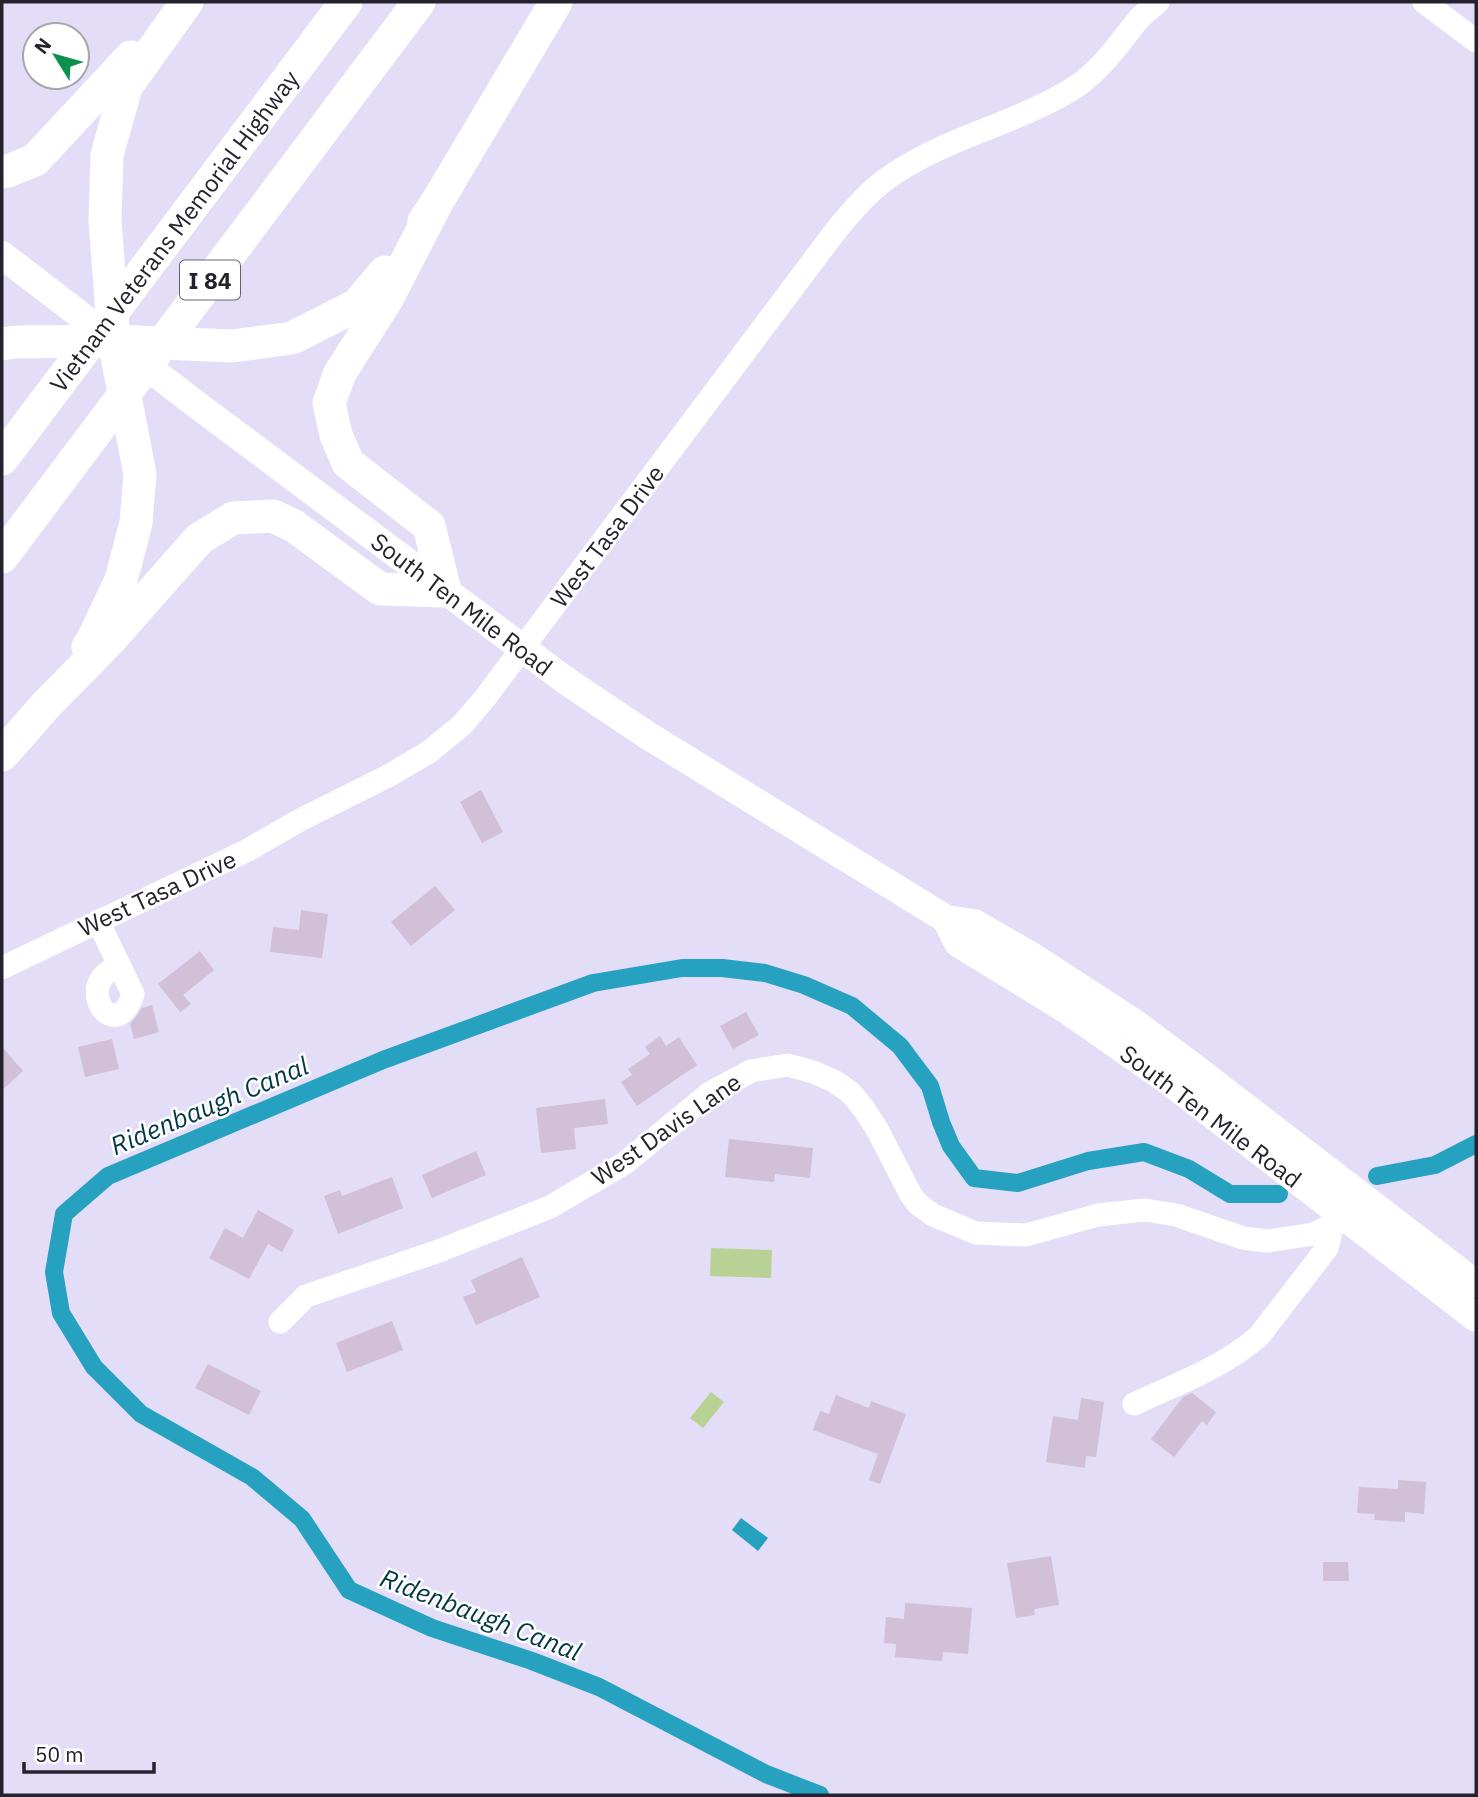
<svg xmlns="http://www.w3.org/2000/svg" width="1478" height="1797" viewBox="0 0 1478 1797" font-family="'IBM Plex Sans',sans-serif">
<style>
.green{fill:#b8d296}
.water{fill:#26a2c0}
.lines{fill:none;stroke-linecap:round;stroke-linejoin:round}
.canal{stroke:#26a2c0;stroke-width:18}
.building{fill:#d1c0d7}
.minor{stroke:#fff;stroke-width:23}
.major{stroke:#fff;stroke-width:28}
.highway{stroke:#fff;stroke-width:33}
.labels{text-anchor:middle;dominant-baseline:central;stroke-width:5;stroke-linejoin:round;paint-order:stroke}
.shield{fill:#fff;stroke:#66646b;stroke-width:2}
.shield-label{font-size:23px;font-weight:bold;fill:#24222c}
.street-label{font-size:24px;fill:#24222c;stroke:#fff}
.water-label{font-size:26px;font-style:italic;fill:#003844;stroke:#fff}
</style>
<rect width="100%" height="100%" fill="#e3ddf8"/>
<g class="green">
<polygon points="711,1248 772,1250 771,1278 710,1276"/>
<polygon points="711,1392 724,1402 703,1428 690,1418"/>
</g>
<polygon class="water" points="741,1518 768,1538 758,1551 732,1530"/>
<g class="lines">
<g class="canal">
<polyline points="1377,1176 1435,1165 1476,1144"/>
<polyline points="820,1795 766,1774 599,1687 532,1661 432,1628 349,1590 302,1519 252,1477 141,1414 94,1367 61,1313 54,1272 64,1214 108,1176 383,1060 593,983 682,968 722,968 765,973 804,985 852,1006 900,1046 930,1086 941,1122 951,1146 974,1178 1018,1183 1088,1161 1144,1152 1189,1169 1230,1194 1279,1194"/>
</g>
</g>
<g class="building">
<polygon points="481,790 503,832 482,843 460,802"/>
<polygon points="435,886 455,910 411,946 391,922"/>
<polygon points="301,910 328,914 322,958 270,952 273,927 299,930"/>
<polygon points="200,951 214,970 183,995 191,1004 180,1012 158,984"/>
<polygon points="152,1005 159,1032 134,1039 130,1024 136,1017 142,1008"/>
<polygon points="746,1012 759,1035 733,1049 720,1026"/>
<polygon points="660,1036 666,1046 679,1037 697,1065 637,1106 621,1082 632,1075 628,1069 650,1054 645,1047"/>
<polygon points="112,1039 119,1069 85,1077 78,1047"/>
<polygon points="2,1047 23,1071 2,1090"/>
<polygon points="605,1099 608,1124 574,1128 576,1149 541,1153 536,1108"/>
<polygon points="729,1139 813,1148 810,1178 775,1174 774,1182 725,1177"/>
<polygon points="476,1151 486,1175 432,1198 422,1175"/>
<polygon points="392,1177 403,1208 338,1234 324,1196 340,1190 342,1196"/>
<polygon points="258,1210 294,1230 282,1252 268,1244 249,1279 209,1258 225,1228 243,1238"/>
<polygon points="522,1257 540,1297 476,1325 463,1297 476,1292 471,1280"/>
<polygon points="392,1321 403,1350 347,1372 336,1343"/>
<polygon points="208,1364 261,1391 249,1415 195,1388"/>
<polygon points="1192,1393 1216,1412 1207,1425 1202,1421 1174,1457 1151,1439 1183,1397"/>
<polygon points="836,1395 869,1408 871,1401 906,1414 880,1484 869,1480 878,1454 813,1430 820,1411 829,1414"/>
<polygon points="1081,1398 1104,1402 1096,1457 1086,1456 1085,1468 1046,1462 1053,1416 1078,1420"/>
<polygon points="1398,1480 1426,1482 1424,1514 1405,1512 1405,1522 1374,1520 1375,1514 1357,1513 1359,1487 1398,1489"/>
<polygon points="1051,1556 1059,1605 1034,1609 1035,1615 1016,1618 1007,1563"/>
<polygon points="1323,1562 1348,1562 1349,1581 1323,1581"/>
<polygon points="905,1603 972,1608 968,1654 943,1652 942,1661 895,1657 896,1644 884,1643 886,1617 904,1619"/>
</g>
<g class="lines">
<g class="minor">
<polyline points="1424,2 1476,41"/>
<path d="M98,921l35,73c-15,46 -48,7 -31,-16 4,-6 12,-10 17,-14"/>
<path d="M2,968l246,-118 52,-30 88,-44 41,-24 33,-27 23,-27 349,-465c15,-19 31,-38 51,-53 58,-43 132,-55 192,-94 25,-17 42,-43 61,-66 6,-7 13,-12 20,-18"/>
<polyline points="280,1322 306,1296 436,1252 550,1207 625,1163 710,1093 751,1071 788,1065 813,1072 834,1081 851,1093 864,1109 877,1129 911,1195 918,1204 933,1215 976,1233 1026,1235 1098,1215 1145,1210 1176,1215 1243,1238 1267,1241 1314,1234 1333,1224 1343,1215 1357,1207"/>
<path d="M1134,1404c43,-20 90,-37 125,-68l68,-88 6,-24"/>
</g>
<g class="major">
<polyline points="2,255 197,405 565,680 647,735 946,919 974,923 1033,957 1133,1022 1183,1059 1476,1284"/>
<polyline points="946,919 958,943 1067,1010 1167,1080 1476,1318"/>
</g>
<g class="highway">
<polyline points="2,172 8,171 35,160 131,57"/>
<polyline points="424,221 437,202 556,2"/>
<polyline points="2,344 15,342 114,341 232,346 292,338 357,305 385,272"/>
<polyline points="2,459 346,2"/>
<polyline points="2,557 419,2"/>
<polyline points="88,647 93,639 121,580 136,523 140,474 114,341 105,220 107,155 126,87 187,2"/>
<polyline points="2,755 47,704 108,642 199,539 233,518 273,516 294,526 380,589 445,591 429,526 348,463 336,435 329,403 340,373 387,299 437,202"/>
</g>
</g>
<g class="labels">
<rect class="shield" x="180" y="260.5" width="60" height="39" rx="5"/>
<g class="shield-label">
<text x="210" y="280">I 84</text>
</g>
<g class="street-label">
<text transform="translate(174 231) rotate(-53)">Vietnam Veterans Memorial Highway</text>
<text transform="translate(607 536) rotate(-53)">West Tasa Drive</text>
<text transform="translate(462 604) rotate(37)">South Ten Mile Road</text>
<text transform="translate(157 893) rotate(-25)">West Tasa Drive</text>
<text transform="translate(1211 1116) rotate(37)">South Ten Mile Road</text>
<text transform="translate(666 1129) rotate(-35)">West Davis Lane</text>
</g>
<g class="water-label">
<text transform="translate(209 1105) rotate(-23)">Ridenbaugh Canal</text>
<text transform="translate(481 1614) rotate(21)">Ridenbaugh Canal</text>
</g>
</g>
<rect width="1478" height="1797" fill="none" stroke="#24222c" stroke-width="7"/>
<g transform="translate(56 56) rotate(307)"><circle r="33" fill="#ffffff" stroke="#a7a7ab" stroke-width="2"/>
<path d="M0-5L12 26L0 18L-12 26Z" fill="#0c904d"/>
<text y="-10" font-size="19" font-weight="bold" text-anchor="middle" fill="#24222c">N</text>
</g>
<path d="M24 1762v10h130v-10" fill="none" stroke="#24222c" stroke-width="3.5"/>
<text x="35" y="1762" font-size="21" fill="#24222c" stroke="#ffffff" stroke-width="5" paint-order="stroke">50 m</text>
</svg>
